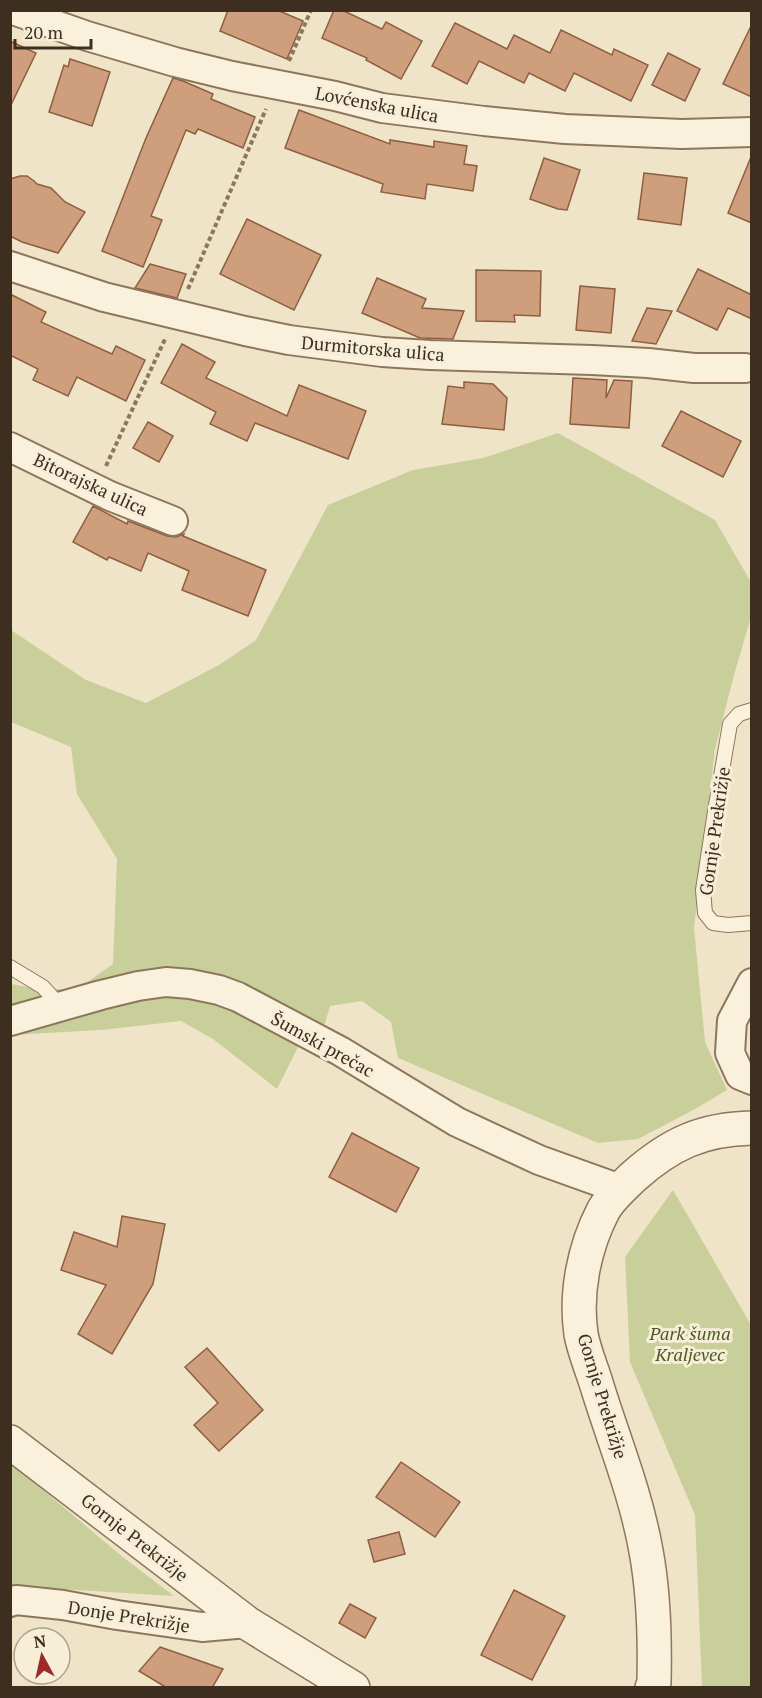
<svg xmlns="http://www.w3.org/2000/svg" width="762" height="1698" viewBox="0 0 762 1698" font-family="'PT Serif',serif">
<style>
.green{fill:#c9cf9b}
.building{fill:#cf9f7d;stroke:#8d5f41;stroke-width:1.5}
.lines{fill:none;stroke-linecap:round;stroke-linejoin:round}
.service-casing{stroke:#8d765c;stroke-width:16}
.minor-casing{stroke:#8d765c;stroke-width:32}
.tertiary-casing{stroke:#8d765c;stroke-width:36}
.path{stroke:#8d765c;stroke-width:4;stroke-dasharray:4.5 3;stroke-linecap:butt}
.service{stroke:#faf1dc;stroke-width:14}
.minor{stroke:#faf1dc;stroke-width:28}
.tertiary{stroke:#faf1dc;stroke-width:33}
.labels{text-anchor:middle;dominant-baseline:central;stroke-width:6;stroke-linejoin:round;paint-order:stroke}
.street-label{font-size:18px;fill:#3d2e20;stroke:#f7eed8}
.park-label{font-size:18px;font-style:italic;fill:#4d5a26;stroke:#f7eed8}
</style>
<rect width="100%" height="100%" fill="#f0e4c8"/>
<g class="green">
<polygon points="558,433 715,520 752,584 751,617 734,675 715,749 694,928 705,1042 727,1090 697,1108 638,1139 598,1143 398,1058 391,1022 362,1001 330,1006 323,1030 299,1045 277,1089 213,1039 181,1021 101,1030 11,1035 11,984 28,987 76,990 113,964 117,859 77,794 71,747 11,722 11,630 86,680 146,703 219,665 256,640 328,505 413,470 483,458"/>
<polygon points="673,1190 751,1325 751,1687 702,1687 695,1515 630,1362 625,1257"/>
<polygon points="11,1463 124,1558 174,1596 11,1586"/>
</g>
<g class="building">
<polygon points="228,10 277,10 303,21 287,59 220,31"/>
<polygon points="334,10 342,10 382,29 386,22 422,41 401,79 366,60 367,58 322,38"/>
<polygon points="455,23 507,49 514,35 550,53 561,30 612,55 614,49 648,65 631,101 574,73 565,91 529,73 524,83 479,61 467,84 432,66"/>
<polygon points="752,24 752,97 723,84"/>
<polygon points="10,41 36,53 10,107"/>
<polygon points="668,53 700,69 685,101 652,85"/>
<polygon points="70,59 110,72 92,126 49,112 64,65 68,67"/>
<polygon points="173,78 183,81 213,94 211,99 255,117 243,148 198,129 195,134 186,130 151,216 162,220 143,267 102,251 146,138"/>
<polygon points="299,110 390,144 390,140 434,147 434,141 467,146 464,164 477,166 473,191 427,184 425,199 381,192 383,184 285,148"/>
<polygon points="751,157 752,157 752,223 728,213"/>
<polygon points="544,158 580,170 567,210 558,209 530,199"/>
<polygon points="644,173 687,178 681,225 638,219"/>
<polygon points="20,176 27,176 34,181 37,184 51,188 65,202 85,212 58,253 22,242 10,236 10,179"/>
<polygon points="247,219 321,255 294,310 220,274"/>
<polygon points="150,264 186,274 177,298 135,288"/>
<polygon points="698,269 752,295 752,319 728,308 717,330 677,311"/>
<polygon points="476,270 541,271 540,316 514,315 515,322 476,321"/>
<polygon points="377,278 426,299 422,308 464,311 453,339 420,338 362,313"/>
<polygon points="580,286 615,289 611,333 576,330"/>
<polygon points="10,294 46,312 41,322 112,354 116,346 145,360 126,401 77,377 68,396 33,380 38,369 10,355"/>
<polygon points="647,308 672,311 656,344 632,341"/>
<polygon points="182,344 215,362 206,378 287,416 299,385 366,411 348,459 255,423 247,441 210,424 216,412 161,383"/>
<polygon points="573,378 607,380 606,398 614,380 632,381 629,428 570,424"/>
<polygon points="464,382 493,384 507,398 504,430 442,424 448,386 464,388"/>
<polygon points="681,411 741,441 723,477 662,446"/>
<polygon points="148,422 173,436 159,462 133,448"/>
<polygon points="93,506 127,524 128,521 167,536 176,537 184,534 183,536 266,570 248,616 182,590 189,571 148,553 141,571 109,557 107,560 73,542"/>
<polygon points="352,1133 419,1168 396,1212 329,1177"/>
<polygon points="122,1216 165,1224 153,1284 112,1354 78,1334 106,1285 61,1270 74,1232 117,1247"/>
<polygon points="207,1348 263,1410 219,1451 194,1425 218,1403 185,1367"/>
<polygon points="401,1462 460,1502 435,1537 376,1497"/>
<polygon points="399,1532 405,1554 374,1562 368,1540"/>
<polygon points="514,1590 565,1616 532,1680 481,1655"/>
<polygon points="350,1604 376,1618 365,1638 339,1623"/>
<polygon points="160,1647 223,1669 212,1688 167,1688 139,1671"/>
</g>
<g class="lines">
<defs>
<g id="service">
<polyline points="752,710 739,714 730,724 716,805 703,890 705,913 713,923 728,925 752,923"/>
<polyline points="10,967 43,987 61,1007"/>
</g>
<g id="minor">
<polyline points="13,10 87,36 175,62 232,76 335,96 382,108 484,121 565,129 682,134 752,132"/>
<polyline points="10,266 104,297 245,331 289,340 382,352 430,355 592,360 648,363 694,368 745,368"/>
<polyline points="10,447 110,496 173,521"/>
<polyline points="752,983 732,1021 730,1053 740,1075 752,1080"/>
<polyline points="10,1021 101,995 138,986 166,982 190,984 219,990 238,997 340,1051 457,1122 539,1160 620,1189"/>
<polyline points="10,1602 16,1600 63,1605 117,1615 202,1627 247,1623"/>
</g>
<g id="tertiary">
<polyline points="10,1442 247,1623 353,1688"/>
<path d="M652,1688l2,-6c1,-43 0,-88 -8,-131 -10,-57 -32,-110 -49,-165 -5,-17 -13,-35 -16,-52 -6,-41 3,-86 22,-123 7,-13 20,-24 30,-34 37,-33 69,-48 119,-49"/>
</g>
</defs>
<use href="#service" class="service-casing"/>
<use href="#minor" class="minor-casing"/>
<use href="#tertiary" class="tertiary-casing"/>
<g class="path">
<polyline points="289,61 311,10"/>
<polyline points="188,289 266,109"/>
<polyline points="106,466 166,337"/>
</g>
<use href="#service" class="service"/>
<use href="#minor" class="minor"/>
<use href="#tertiary" class="tertiary"/>
</g>
<g class="labels">
<g class="street-label">
<text transform="translate(377 104) rotate(11)">Lovćenska ulica</text>
<text transform="translate(373 348) rotate(5)">Durmitorska ulica</text>
<text transform="translate(91 484) rotate(25)">Bitorajska ulica</text>
<text transform="translate(714 831) rotate(-82)">Gornje Prekrižje</text>
<text transform="translate(323 1044) rotate(29)">Šumski prečac</text>
<text transform="translate(603 1396) rotate(73)">Gornje Prekrižje</text>
<text transform="translate(135 1537) rotate(38)">Gornje Prekrižje</text>
<text transform="translate(129 1616) rotate(9)">Donje Prekrižje</text>
</g>
<g class="park-label">
<text x="690" y="1333">Park šuma<tspan x="690" dy="21">Kraljevec</tspan></text>
</g>
</g>
<rect width="762" height="1698" fill="none" stroke="#3d2e20" stroke-width="24"/>
<g transform="translate(42 1656) rotate(352)"><circle r="28" fill="#f7eed8" stroke="#ada18e" stroke-width="1.5"/>
<path d="M0-4.5L10 22L0 15L-10 22Z" fill="#9e2a2b"/>
<text y="-9" font-size="16" font-weight="bold" text-anchor="middle" fill="#3d2e20">N</text>
</g>
<path d="M15 39v9h76v-9" fill="none" stroke="#3d2e20" stroke-width="3"/>
<text x="24" y="39" font-size="18" fill="#3d2e20" stroke="#f7eed8" stroke-width="4.5" paint-order="stroke">20 m</text>
</svg>
